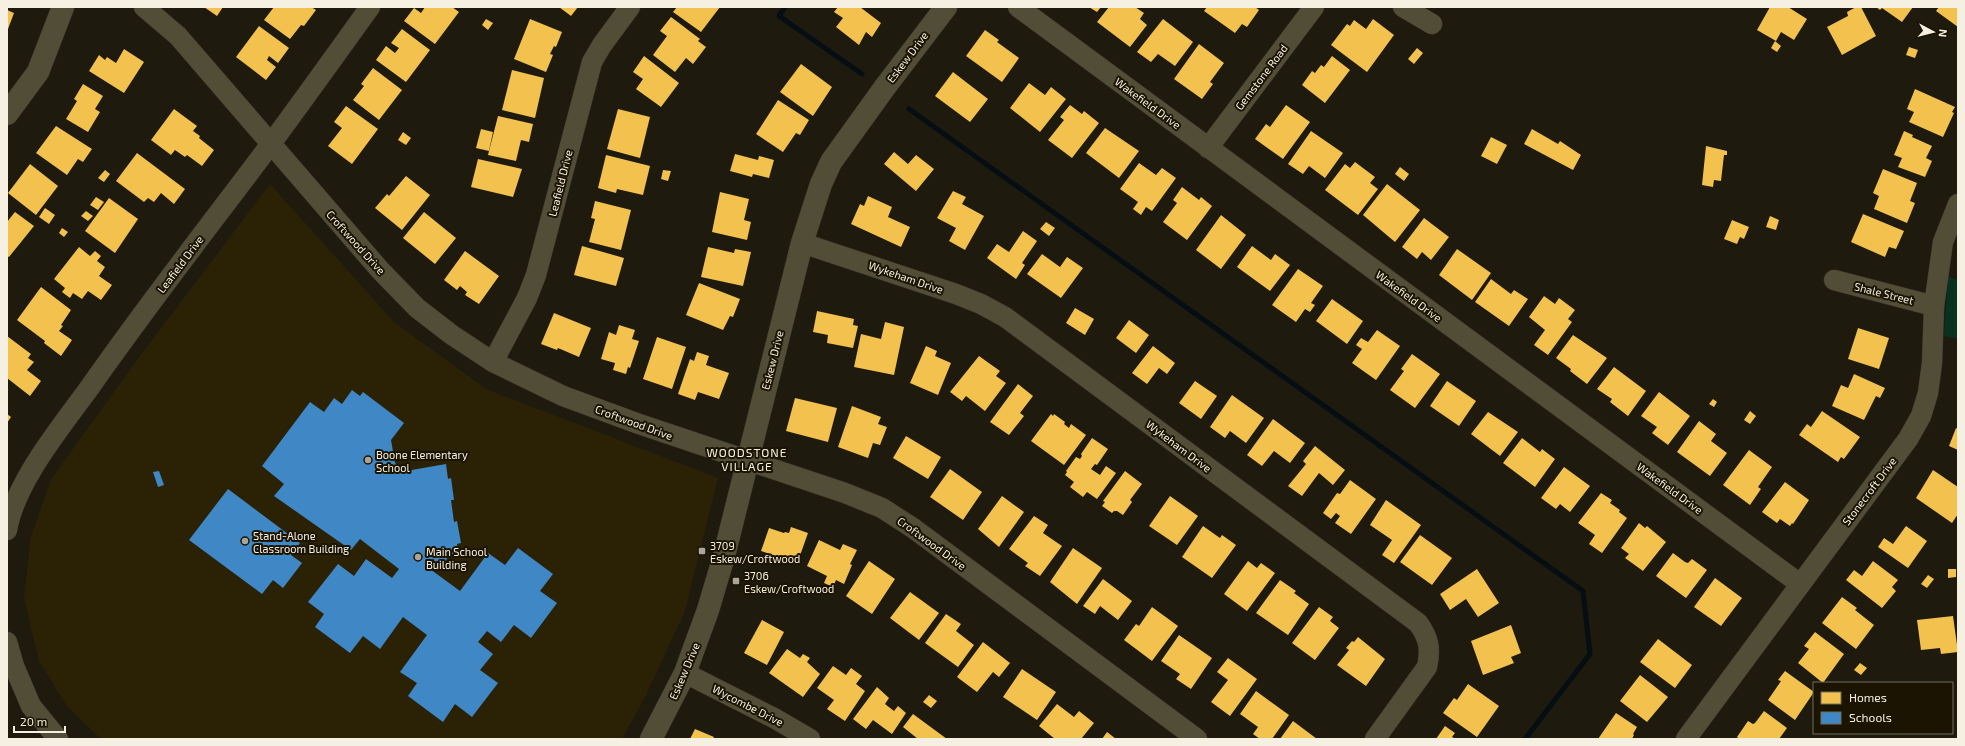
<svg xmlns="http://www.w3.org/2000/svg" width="1965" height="746" viewBox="0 0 1965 746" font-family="'Exo 2',sans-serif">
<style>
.built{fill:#2b2206}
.green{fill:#08311f}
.homes{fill:#f2c14e}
.schools{fill:#3f88c5}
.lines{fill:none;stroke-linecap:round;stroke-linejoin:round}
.stream{stroke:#040e13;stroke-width:5}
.minor-casing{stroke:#3b372d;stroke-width:21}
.tertiary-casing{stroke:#3b372d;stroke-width:23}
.minor{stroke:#524d37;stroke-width:20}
.tertiary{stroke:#524d37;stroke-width:22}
.poi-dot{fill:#aaa598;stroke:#1c1402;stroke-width:1.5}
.labels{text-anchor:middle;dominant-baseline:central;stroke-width:4;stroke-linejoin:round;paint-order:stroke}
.street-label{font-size:11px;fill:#f5f0e2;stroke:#1c1402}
.poi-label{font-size:11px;fill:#f5f0e2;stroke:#1c1402;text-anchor:start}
.neighbourhood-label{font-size:12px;letter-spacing:1px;fill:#f5f0e2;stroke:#1c1402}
</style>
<rect width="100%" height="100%" fill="#1f1a0e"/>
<polygon class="built" points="270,184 394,322 486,389 718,478 685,611 647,693 622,739 101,739 67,706 39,661 24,598 31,536 52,478 134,364"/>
<polygon class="green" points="1948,276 1958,280 1958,339 1944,336"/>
<g class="homes">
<polygon points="204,7 223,7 217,16"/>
<polygon points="274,7 311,7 316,10 304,26 301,25 290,39 264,20"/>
<polygon points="425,7 452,7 459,12 435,44 404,21 414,8 421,13"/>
<polygon points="559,7 578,7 571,16"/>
<polygon points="677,7 720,7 701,32 673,12"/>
<polygon points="838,7 860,7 881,23 872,37 866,32 859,45 836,27 843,18 834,12"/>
<polygon points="1089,7 1101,7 1097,12"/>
<polygon points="1109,7 1135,7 1144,13 1140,19 1147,25 1130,47 1097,22"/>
<polygon points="1207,7 1255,7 1259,10 1247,27 1242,24 1235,33 1204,11"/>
<polygon points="1770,7 1788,7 1807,19 1794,40 1781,32 1776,41 1757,30"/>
<polygon points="1856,7 1861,7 1876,36 1842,55 1827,27 1848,16 1847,12"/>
<polygon points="1876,7 1913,7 1902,22 1882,8 1880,10"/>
<polygon points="1939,7 1958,7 1958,27 1936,11"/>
<polygon points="7,10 14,13 8,29 7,28"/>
<polygon points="671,17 700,39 698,41 706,47 693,64 686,58 675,72 653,55 667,36 660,31"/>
<polygon points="486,19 493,23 488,30 482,25"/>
<polygon points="530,19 562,32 556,47 554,46 550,54 553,55 546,72 514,59"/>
<polygon points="1163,19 1193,42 1175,66 1158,54 1151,62 1137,52"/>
<polygon points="1373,19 1394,35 1367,72 1331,45 1347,24 1350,26 1354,20 1366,29"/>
<polygon points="259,26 289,48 278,63 269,56 267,60 276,67 266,80 236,57"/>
<polygon points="402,29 430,50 406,82 376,60 386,46 395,53 399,48 391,43"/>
<polygon points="985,30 999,40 997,42 1019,58 1002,82 966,56"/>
<polygon points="1775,41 1781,46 1777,52 1771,48"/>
<polygon points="1199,44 1224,63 1210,82 1213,84 1202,99 1174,79"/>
<polygon points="1909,47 1918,50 1915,58 1906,55"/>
<polygon points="1417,48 1423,53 1414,64 1408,59"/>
<polygon points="124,49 144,62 124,93 89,71 99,55 105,60 107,57 116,63"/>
<polygon points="644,56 679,83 661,107 636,89 643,79 633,72"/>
<polygon points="1332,56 1350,70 1325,103 1302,85 1312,71 1315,73 1321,65 1324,67"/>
<polygon points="801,64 832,87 813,116 780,92"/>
<polygon points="373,68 402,90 379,120 353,100 364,86 361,84"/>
<polygon points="512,70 544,78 535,118 502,110"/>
<polygon points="953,72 988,99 970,122 935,96"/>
<polygon points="1029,83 1045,95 1051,87 1066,99 1040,132 1010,108"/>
<polygon points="83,84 103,96 95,109 100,112 88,132 66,119 77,101 74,99"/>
<polygon points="1915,89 1955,107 1952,112 1954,113 1943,137 1909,122 1914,112 1907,109"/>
<polygon points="778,100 809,120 800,135 796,133 783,152 756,134"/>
<polygon points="1070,105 1082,114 1084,111 1099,123 1072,158 1048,140 1064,120 1060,117"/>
<polygon points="1286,105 1310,122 1283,159 1255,139 1266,124 1270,127"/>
<polygon points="346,106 378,129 352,164 328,146 342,128 334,122"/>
<polygon points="174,109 197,126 193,131 200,136 199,138 214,150 202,166 187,155 185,157 175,150 171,155 151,140"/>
<polygon points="618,109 650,117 640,158 607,149"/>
<polygon points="498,116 533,124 529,142 521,140 516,161 488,155"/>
<polygon points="56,126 92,149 83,162 78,159 67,175 36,153"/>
<polygon points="1105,128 1139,151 1119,178 1086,153"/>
<polygon points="481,129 493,132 489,151 476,148"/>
<polygon points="1532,129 1558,144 1560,141 1581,155 1573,170 1524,144"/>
<polygon points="1311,131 1343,153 1325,178 1309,166 1303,174 1288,164"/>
<polygon points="1904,131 1913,135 1912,137 1932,146 1926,158 1932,161 1925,177 1898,167 1902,158 1894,155"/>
<polygon points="403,132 411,138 406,145 398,140"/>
<polygon points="1491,137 1507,145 1497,164 1481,156"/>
<polygon points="1706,146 1727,151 1727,155 1724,155 1721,181 1714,180 1713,187 1702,185"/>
<polygon points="894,152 908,164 916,155 934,169 916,191 884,164"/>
<polygon points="137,153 185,189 174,204 161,193 154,202 148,198 144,202 116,181"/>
<polygon points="735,154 758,160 759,156 774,160 769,178 753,174 752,177 730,171"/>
<polygon points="606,155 650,166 643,195 617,189 616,193 598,188"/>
<polygon points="478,159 522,169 513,197 471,187"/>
<polygon points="1355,162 1375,177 1370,183 1378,189 1358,215 1325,190 1345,164 1350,168"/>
<polygon points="1139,163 1156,175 1162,168 1176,178 1152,211 1146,207 1141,215 1133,209 1138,202 1120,189"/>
<polygon points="30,164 58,186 36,215 8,193"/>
<polygon points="1400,167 1409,174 1404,181 1395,174"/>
<polygon points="1883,169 1917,183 1910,201 1915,203 1907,223 1874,209 1879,196 1873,193"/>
<polygon points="105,170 110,174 104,182 98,178"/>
<polygon points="663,170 671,171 668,181 661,179"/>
<polygon points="406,176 430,195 402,230 375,208 387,194 389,196"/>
<polygon points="1387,184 1420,210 1395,242 1363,215"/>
<polygon points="1182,187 1199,200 1201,197 1212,206 1187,240 1163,222 1177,203 1173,200"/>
<polygon points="953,191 966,197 962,204 984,216 965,250 949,241 956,228 937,218"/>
<polygon points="720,192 749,199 744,220 751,222 747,240 712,232"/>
<polygon points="868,196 892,207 888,217 910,227 901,247 851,224 860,204 864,206"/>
<polygon points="96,197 104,202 98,210 90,205"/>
<polygon points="109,198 138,219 115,253 85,231"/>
<polygon points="595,201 631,210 621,250 589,242 595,219 591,218"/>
<polygon points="45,208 55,215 49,224 39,217"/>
<polygon points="86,211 93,216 88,221 81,216"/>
<polygon points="15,212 34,226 9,257 7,256 7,222"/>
<polygon points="424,212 456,238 435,264 403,238"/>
<polygon points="1863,214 1904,231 1896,249 1889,247 1885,257 1851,242"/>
<polygon points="1221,215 1246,235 1221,269 1196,250"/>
<polygon points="1770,216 1779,220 1776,230 1766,227"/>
<polygon points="1424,218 1449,237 1431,260 1422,252 1417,259 1402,247"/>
<polygon points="1732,220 1749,227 1744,239 1740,237 1737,244 1724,239"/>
<polygon points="1046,222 1055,228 1049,236 1040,229"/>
<polygon points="62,228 68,232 64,237 59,233"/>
<polygon points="1023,231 1037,241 1022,263 1025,265 1016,279 987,258 997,244 1009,252"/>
<polygon points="582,246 624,258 616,286 574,275"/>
<polygon points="1252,246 1271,260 1275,254 1290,265 1270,291 1237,267"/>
<polygon points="79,247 90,256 95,251 101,256 97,261 105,267 99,276 112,285 101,300 88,291 82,299 73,293 70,298 62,292 65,288 54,279"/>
<polygon points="708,247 734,253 735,249 751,252 743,286 701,277"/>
<polygon points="1457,249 1491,273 1472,300 1439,275"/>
<polygon points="465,251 499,276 479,304 465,295 467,292 460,286 457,290 444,280"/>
<polygon points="1042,254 1060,267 1067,257 1083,268 1061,298 1027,274"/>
<polygon points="1298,269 1323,286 1311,303 1315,305 1310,312 1305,309 1296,322 1272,305"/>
<polygon points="1491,279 1511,294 1514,290 1528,299 1509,326 1475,302"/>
<polygon points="699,283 740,299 733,317 730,316 723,330 686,315"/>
<polygon points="41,287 71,310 61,325 63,326 59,331 72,340 61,356 44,343 45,341 17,320"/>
<polygon points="1544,296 1555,304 1559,298 1575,310 1568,319 1572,322 1548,355 1534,345 1545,330 1529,317"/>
<polygon points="1332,299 1363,321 1347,344 1316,321"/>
<polygon points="1075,308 1094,319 1085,335 1066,323"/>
<polygon points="817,311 854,319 853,325 858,326 853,348 827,343 828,335 813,332"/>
<polygon points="554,313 591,328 579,357 558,348 557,350 541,344"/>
<polygon points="1129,320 1149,335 1136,353 1116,338"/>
<polygon points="885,322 904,327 894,375 854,367 861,334 881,339"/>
<polygon points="619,325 635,330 632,339 639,341 630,368 628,367 626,374 613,370 615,363 601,359 609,332 616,335"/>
<polygon points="1858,328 1889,338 1879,369 1848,359"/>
<polygon points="1377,330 1400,346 1376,380 1352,363 1362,349 1356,345 1361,338 1368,342"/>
<polygon points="1573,335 1607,358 1587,384 1570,371 1571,369 1556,358"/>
<polygon points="7,336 31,354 28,358 34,362 27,370 41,381 30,396 7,378"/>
<polygon points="657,337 686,347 672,389 643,379"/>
<polygon points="926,346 937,351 935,356 951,363 938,395 910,383"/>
<polygon points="1153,346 1175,363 1167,374 1159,368 1147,384 1132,373"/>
<polygon points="697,352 709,356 706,365 729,373 719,399 698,392 695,400 678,394 690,359 694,361"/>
<polygon points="1412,354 1440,374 1415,408 1390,390 1404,371 1401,369"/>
<polygon points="979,356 1000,371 996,376 1006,383 985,411 966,396 962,401 950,392"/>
<polygon points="1614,367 1646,391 1628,416 1610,402 1612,399 1597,389"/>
<polygon points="1854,374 1885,388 1880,398 1876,396 1864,420 1832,406 1841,385 1848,388"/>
<polygon points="1195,381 1217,396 1201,419 1179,403"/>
<polygon points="1447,381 1476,401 1459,426 1430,406"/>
<polygon points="1018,384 1033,396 1020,413 1024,416 1009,435 990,422"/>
<polygon points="1659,392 1690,416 1668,445 1652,433 1657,427 1641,416"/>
<polygon points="1232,395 1264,418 1246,443 1230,431 1225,438 1210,427"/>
<polygon points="795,398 837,408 828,442 786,431"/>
<polygon points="1713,399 1717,402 1714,407 1709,404"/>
<polygon points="852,406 881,417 878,424 887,427 880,445 873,443 868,458 838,447"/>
<polygon points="1750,411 1756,416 1750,424 1744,420"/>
<polygon points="1822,411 1860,437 1844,459 1841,457 1838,462 1799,435 1807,424 1811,427"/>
<polygon points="1488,412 1518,432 1500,456 1471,434"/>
<polygon points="7,414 11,417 7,423"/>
<polygon points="1051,414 1053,416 1054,414 1065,422 1064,424 1069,428 1071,424 1086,435 1064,465 1031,441"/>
<polygon points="1273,419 1305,443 1290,463 1274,451 1262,466 1247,455"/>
<polygon points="1699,421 1716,434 1711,441 1727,453 1710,476 1677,452"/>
<polygon points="1956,428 1958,429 1958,450 1949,446"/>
<polygon points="906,436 941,457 928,479 893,458"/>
<polygon points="1092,438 1108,449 1097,465 1095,464 1091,469 1100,475 1106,466 1116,473 1097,499 1087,492 1083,497 1070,487 1074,482 1065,475 1067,472 1066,471 1076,457 1080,459 1082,456 1081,454"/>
<polygon points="1522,438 1540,452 1542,449 1555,459 1535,487 1503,463"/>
<polygon points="1315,446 1345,470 1333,485 1319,473 1302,496 1288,486 1306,464 1303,461"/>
<polygon points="1749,450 1772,467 1758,487 1761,489 1750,505 1723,485"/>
<polygon points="1564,467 1590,486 1570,512 1560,504 1556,509 1541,498"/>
<polygon points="950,469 982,492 963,520 930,497"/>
<polygon points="1933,470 1958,487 1958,514 1952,523 1916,498"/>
<polygon points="1125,471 1142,484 1130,500 1132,502 1123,515 1117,511 1114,511 1112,513 1102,506 1105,502 1103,501"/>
<polygon points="1350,480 1376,499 1351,534 1335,523 1340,516 1336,513 1331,519 1323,513 1337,493 1340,494"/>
<polygon points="1785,482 1809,500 1793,524 1792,523 1790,526 1780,519 1777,523 1762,512"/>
<polygon points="1601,493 1612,500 1610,503 1620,510 1619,512 1627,518 1602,553 1589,544 1595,535 1578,523"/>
<polygon points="1002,496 1024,512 999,547 978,529"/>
<polygon points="1170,496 1198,516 1177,545 1149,526"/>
<polygon points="1386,500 1421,525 1394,563 1382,555 1392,540 1370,525"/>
<polygon points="1034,516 1048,525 1043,533 1062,546 1040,576 1025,566 1028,563 1009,549"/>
<polygon points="1639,523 1645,528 1647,526 1666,542 1643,571 1625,558 1629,554 1621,548"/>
<polygon points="1203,526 1220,538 1222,535 1236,545 1212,578 1182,557"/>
<polygon points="1906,526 1927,541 1908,568 1878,547 1884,538 1893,544"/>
<polygon points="791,527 808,533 797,564 761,551 769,528 784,533 785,532 789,533"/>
<polygon points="1420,535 1452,558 1432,585 1400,562"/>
<polygon points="819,540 840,550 843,544 857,550 850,564 852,565 844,584 836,580 833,587 824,583 827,576 807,566"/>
<polygon points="1073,548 1102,568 1077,604 1050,582"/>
<polygon points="1673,553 1685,562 1688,563 1692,559 1707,570 1686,598 1656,576"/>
<polygon points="869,561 895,579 872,614 846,596"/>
<polygon points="1248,561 1257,568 1261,563 1275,573 1247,611 1224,594"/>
<polygon points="1873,561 1898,580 1892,587 1896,591 1882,608 1846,580 1854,570 1862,576"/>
<polygon points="1477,569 1499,603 1478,617 1466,599 1450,610 1440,594"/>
<polygon points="1948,569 1956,569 1956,577 1948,578"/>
<polygon points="1928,575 1934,579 1927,588 1921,584"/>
<polygon points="1715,578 1742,598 1721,626 1694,607"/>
<polygon points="1103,579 1132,601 1118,620 1100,606 1095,614 1083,606"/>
<polygon points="1280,580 1296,591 1294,593 1309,604 1288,635 1256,613"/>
<polygon points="910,592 939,613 919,640 890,618"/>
<polygon points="1842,597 1857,608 1855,610 1874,625 1856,649 1822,623"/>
<polygon points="1152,607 1178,626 1152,661 1124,640 1136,624 1139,626"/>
<polygon points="1319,607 1333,617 1330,621 1339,628 1315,660 1292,643"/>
<polygon points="946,614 961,624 956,631 974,645 958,667 925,643"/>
<polygon points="1953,616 1958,652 1941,654 1940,648 1921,650 1917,620"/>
<polygon points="762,620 784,632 767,665 744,653"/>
<polygon points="1511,625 1521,653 1511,657 1514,663 1483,675 1471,641"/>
<polygon points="1815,632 1844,654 1823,683 1798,663 1809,649 1804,646"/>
<polygon points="1179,635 1212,658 1191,689 1176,679 1180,674 1161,661"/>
<polygon points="1358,637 1385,659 1366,686 1337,665 1349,650 1346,648 1352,641 1354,642"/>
<polygon points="1658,639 1692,665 1675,688 1640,662"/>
<polygon points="983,642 1010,663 999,677 993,672 977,692 957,677"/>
<polygon points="787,649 800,658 803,654 810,658 807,662 820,674 803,697 769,673"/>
<polygon points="1228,658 1257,679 1230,716 1211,702 1228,680 1217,672"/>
<polygon points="1860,663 1867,668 1861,675 1854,670"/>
<polygon points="833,666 846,675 851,668 862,676 856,684 865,691 845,721 827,709 834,700 817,688"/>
<polygon points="1022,669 1056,692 1037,720 1003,697"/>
<polygon points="1785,671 1814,692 1795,720 1768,700 1781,681 1778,680"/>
<polygon points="1640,675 1668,697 1647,722 1620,701"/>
<polygon points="1468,684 1499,706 1477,737 1443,713 1454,698 1457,700"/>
<polygon points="877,687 889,698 885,704 894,711 898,706 906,713 892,734 873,720 866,729 853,719"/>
<polygon points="1256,691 1289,715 1272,739 1260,739 1253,734 1258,727 1240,714"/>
<polygon points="929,695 937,701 931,708 923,702"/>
<polygon points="1057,704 1074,717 1079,711 1094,723 1081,739 1055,739 1039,726"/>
<polygon points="1764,711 1787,728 1779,739 1739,739 1737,737 1748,721 1753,724 1755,723"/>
<polygon points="1616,713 1637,727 1633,734 1634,735 1632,739 1598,739"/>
<polygon points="913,714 947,739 918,739 903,727"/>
<polygon points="1293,721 1317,739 1280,739"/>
<polygon points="1445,726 1455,733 1452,737 1456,739 1436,739"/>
<polygon points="695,729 714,737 713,739 690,739"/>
<polygon points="1107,732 1116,739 1102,739"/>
</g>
<g class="schools">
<polygon points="352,390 360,396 363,392 404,423 391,440 395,463 406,471 446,464 448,479 451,478 454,500 451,500 454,522 457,521 461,543 457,544 459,556 448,557 442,566 435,563 434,559 429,560 430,569 460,591 488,553 505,565 518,548 553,574 540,591 557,603 531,638 514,625 501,642 487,631 478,642 493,654 480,670 498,683 472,717 455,704 443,722 408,696 417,683 400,672 427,635 403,617 380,649 363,636 350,653 315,627 324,614 308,602 338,564 354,576 366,559 392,578 399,569 360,539 351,550 274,496 284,484 262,466 310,402 324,412 334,398 342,404"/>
<polygon points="159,471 164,485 158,487 153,472"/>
<polygon points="228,489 300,543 291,555 302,563 283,588 273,580 262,594 189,540"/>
</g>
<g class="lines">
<g class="stream">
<polyline points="785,7 779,16 862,74"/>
<polyline points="909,109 1583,591 1590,654 1525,739"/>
</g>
<defs>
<g id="minor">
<polyline points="144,7 178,36 380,270 417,308 452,335 493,362 563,396 639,424 845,493 882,508 913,528 1197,739"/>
<polyline points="1018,7 1800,584"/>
<polyline points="1403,7 1432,24"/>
<polyline points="1208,148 1314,7"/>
<path d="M802,243l154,51 25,10 24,13 413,306c11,15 13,26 9,44l-52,72"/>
<polyline points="1834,280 1934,306"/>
<polyline points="493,362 527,298 536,275 592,62 602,45 630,7"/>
<path d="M7,530c8,-48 54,-103 83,-143 58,-83 120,-162 180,-242 34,-46 67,-92 100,-138"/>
<polyline points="7,642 14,666 31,706 58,739"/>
<polyline points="685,673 774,718 810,739"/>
<polyline points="1686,739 1908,439 1921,416 1928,393 1932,363 1934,306 1943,242 1958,204"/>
</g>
<g id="tertiary">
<polyline points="7,114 38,72 63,7"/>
<polyline points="651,739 685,673 708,610 724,556 802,243 821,184 831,162 885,87 946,7"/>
</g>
</defs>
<use href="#minor" class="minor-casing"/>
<use href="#tertiary" class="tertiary-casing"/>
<use href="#minor" class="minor"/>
<use href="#tertiary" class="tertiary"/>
</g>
<g class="poi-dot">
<circle cx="368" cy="460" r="4"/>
<circle cx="245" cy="541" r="4"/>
<rect x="698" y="547" width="8" height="8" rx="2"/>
<circle cx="418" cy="557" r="4"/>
<rect x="732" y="577" width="8" height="8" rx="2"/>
</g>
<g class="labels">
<g class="street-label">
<text transform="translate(907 57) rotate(-53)">Eskew Drive</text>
<text transform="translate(1261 77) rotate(-53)">Gemstone Road</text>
<text transform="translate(1148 103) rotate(36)">Wakefield Drive</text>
<text transform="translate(560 183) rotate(-76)">Leafield Drive</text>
<text transform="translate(356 242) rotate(48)">Croftwood Drive</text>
<text transform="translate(180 264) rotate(-53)">Leafield Drive</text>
<text transform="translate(906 277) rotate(19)">Wykeham Drive</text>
<text transform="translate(1884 293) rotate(14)">Shale Street</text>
<text transform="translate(1409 296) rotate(36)">Wakefield Drive</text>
<text transform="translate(772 360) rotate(-76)">Eskew Drive</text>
<text transform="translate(634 422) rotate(20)">Croftwood Drive</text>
<text transform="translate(1179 446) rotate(37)">Wykeham Drive</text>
<text transform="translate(1670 488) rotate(36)">Wakefield Drive</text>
<text transform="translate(1869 491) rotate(-53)">Stonecroft Drive</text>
<text transform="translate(932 543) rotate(36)">Croftwood Drive</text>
<text transform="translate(684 671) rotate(-67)">Eskew Drive</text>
<text transform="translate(748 705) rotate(27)">Wycombe Drive</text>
</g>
<g class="poi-label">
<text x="376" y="454">Boone Elementary<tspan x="376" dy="13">School</tspan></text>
<text x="253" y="535">Stand-Alone<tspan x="253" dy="13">Classroom Building</tspan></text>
<text x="710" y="545">3709<tspan x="710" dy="13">Eskew/Croftwood</tspan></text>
<text x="426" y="551">Main School<tspan x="426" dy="13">Building</tspan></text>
<text x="744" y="575">3706<tspan x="744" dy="13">Eskew/Croftwood</tspan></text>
</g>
<g class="neighbourhood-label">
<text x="747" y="452">WOODSTONE<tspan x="747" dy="14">VILLAGE</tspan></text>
</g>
</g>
<rect width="1965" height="746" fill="none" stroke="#f5f0e2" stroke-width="16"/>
<rect x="1813" y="682" width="140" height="52" fill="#1c1402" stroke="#736c5c"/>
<rect x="1821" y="692" width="20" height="12" fill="#f2c14e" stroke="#736c5c"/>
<text x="1849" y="702" font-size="12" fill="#f5f0e2">Homes</text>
<rect x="1821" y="712" width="20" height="12" fill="#3f88c5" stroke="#736c5c"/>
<text x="1849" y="722" font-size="12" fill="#f5f0e2">Schools</text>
<g transform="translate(1933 32) rotate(97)" stroke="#1c1402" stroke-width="3" paint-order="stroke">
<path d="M0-3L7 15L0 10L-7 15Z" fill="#f5f0e2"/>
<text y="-6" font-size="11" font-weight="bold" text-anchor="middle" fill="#f5f0e2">N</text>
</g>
<path d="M14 726v6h51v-6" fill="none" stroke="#f5f0e2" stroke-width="2"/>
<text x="20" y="726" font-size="12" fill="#f5f0e2" stroke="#1c1402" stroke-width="3" paint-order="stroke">20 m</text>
</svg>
